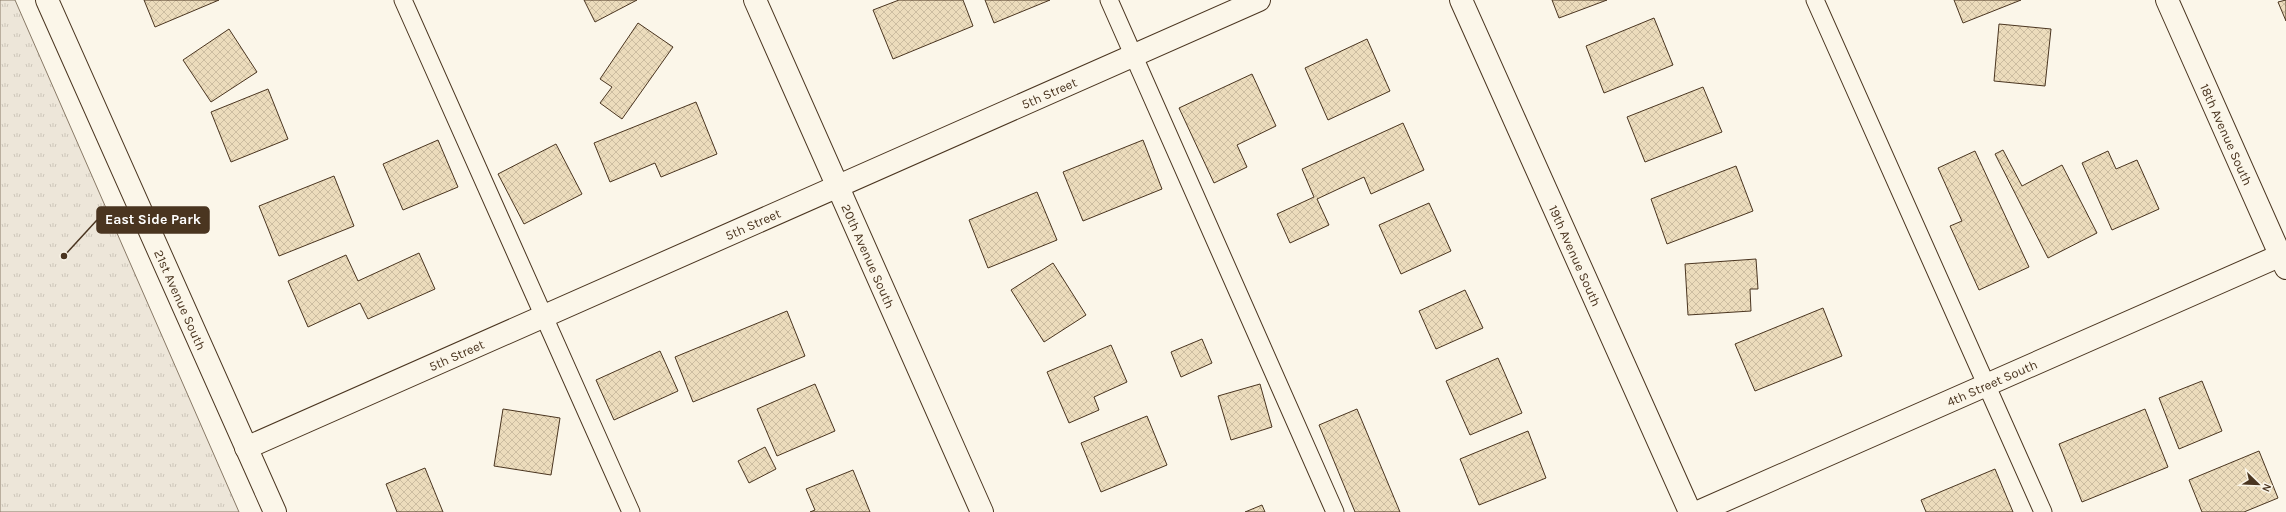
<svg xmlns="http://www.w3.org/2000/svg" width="2286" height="512" viewBox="0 0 2286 512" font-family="Karla,sans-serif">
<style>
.park{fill:url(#park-tufts);stroke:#887966}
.building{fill:url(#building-cross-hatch);stroke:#4a3520}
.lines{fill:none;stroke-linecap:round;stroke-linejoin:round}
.service-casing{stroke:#4a3520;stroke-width:19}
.minor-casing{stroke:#4a3520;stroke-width:24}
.service{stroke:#fbf6e9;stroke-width:17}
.minor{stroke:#fbf6e9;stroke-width:22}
.labels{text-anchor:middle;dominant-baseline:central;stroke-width:3;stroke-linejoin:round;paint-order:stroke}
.street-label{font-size:13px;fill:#4a3520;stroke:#fbf6e9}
.leader{fill:none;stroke:#4a3520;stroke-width:1.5}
.callout-dot{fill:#4a3520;stroke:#fbf6e9;stroke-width:1.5}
.callout{fill:#4a3520;stroke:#4a3520;stroke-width:1.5}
.callout-label{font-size:14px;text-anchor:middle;font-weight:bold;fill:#fff}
</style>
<defs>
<pattern id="park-tufts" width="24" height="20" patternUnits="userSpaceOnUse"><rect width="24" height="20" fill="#ede6d9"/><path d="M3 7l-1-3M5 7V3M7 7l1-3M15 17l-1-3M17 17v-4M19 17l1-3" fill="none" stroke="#cdc6ba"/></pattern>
<pattern id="building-cross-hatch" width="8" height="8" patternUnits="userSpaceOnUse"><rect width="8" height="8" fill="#ecdcbc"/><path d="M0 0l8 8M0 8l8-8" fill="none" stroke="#ccbda1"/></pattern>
</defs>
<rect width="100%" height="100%" fill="#fbf6e9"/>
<polygon class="park" points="0,0 15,0 239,512 0,512"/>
<g class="building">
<polygon points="144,0 219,0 155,27"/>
<polygon points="584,0 637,0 595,22"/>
<polygon points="899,0 963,0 973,26 893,59 873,10"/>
<polygon points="985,0 1050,0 994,23"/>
<polygon points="1552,0 1607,0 1559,18"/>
<polygon points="1954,0 2021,0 1963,23"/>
<polygon points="2286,0 2286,21 2278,2"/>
<polygon points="1654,18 1673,65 1604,93 1586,46"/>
<polygon points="638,23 673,47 622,119 600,103 612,87 600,79"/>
<polygon points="1999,24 2051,29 2045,86 1994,81"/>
<polygon points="229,29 257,72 211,102 183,60"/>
<polygon points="1367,39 1390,91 1328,120 1305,68"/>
<polygon points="1252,74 1276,126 1237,145 1247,167 1214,183 1179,108"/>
<polygon points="1703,87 1722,132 1645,162 1627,117"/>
<polygon points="268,89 288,139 231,162 211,112"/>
<polygon points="696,102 717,154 661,177 655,163 610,182 594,143"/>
<polygon points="1403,123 1424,170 1371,194 1364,177 1317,199 1329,225 1290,243 1277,214 1314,197 1302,169"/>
<polygon points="438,140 458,187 403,210 383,164"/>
<polygon points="1143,140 1162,189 1083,221 1063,172"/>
<polygon points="556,144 582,194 524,224 498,174"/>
<polygon points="2003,150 2022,186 2062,165 2097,233 2048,258 1995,154"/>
<polygon points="1975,151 2029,267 1979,290 1950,226 1962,221 1938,168"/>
<polygon points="2108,151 2116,169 2137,160 2159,209 2112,230 2082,163"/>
<polygon points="1736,166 1753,211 1667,244 1651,199"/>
<polygon points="334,176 354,226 279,256 259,206"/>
<polygon points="1037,192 1057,240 988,268 969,220"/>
<polygon points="1429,203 1451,251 1401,274 1379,225"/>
<polygon points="419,253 435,289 368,319 360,303 308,327 288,281 346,255 358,281"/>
<polygon points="1756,259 1758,289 1750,289 1751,311 1688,315 1685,264"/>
<polygon points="1053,263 1086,315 1044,342 1011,290"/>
<polygon points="1465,290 1483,328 1436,349 1419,311"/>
<polygon points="1823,308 1842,356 1755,391 1735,344"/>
<polygon points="787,311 805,356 693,402 675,357"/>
<polygon points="1202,339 1212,363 1181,377 1171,352"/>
<polygon points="1111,345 1127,382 1094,397 1099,410 1069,423 1047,372"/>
<polygon points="660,351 678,391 614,420 596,380"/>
<polygon points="1498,358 1522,413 1470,435 1446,381"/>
<polygon points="2202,381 2222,431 2179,449 2159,398"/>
<polygon points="815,384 835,431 777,456 757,409"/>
<polygon points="1260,384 1272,427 1231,440 1218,396"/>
<polygon points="503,409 560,418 551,475 494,466"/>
<polygon points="1357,409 1400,512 1355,512 1319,425"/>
<polygon points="2145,409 2168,467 2082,502 2059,444"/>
<polygon points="1147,416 1167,465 1101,492 1081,443"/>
<polygon points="1528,431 1546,478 1479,505 1460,459"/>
<polygon points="765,447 776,469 749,483 738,461"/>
<polygon points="2259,451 2278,498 2244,512 2202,512 2189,480"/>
<polygon points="425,468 443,512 397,512 386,484"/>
<polygon points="1995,469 2013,512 1926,512 1921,500"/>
<polygon points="853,470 870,512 810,512 815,510 806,489"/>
<polygon points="1262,505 1265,512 1245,512"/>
</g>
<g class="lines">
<defs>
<g id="service">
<polyline points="403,0 631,512"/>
<polyline points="1109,0 1335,512"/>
<polyline points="1815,0 2043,512"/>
</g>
<g id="minor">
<path id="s1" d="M47,0l228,512"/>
<path id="s2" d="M755,0l227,512"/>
<path id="s3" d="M1461,0l229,512"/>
<path id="s4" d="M2167,0l119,268"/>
<path id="s5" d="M246,448l1013,-448"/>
<path id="s6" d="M1698,512l588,-259"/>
</g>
</defs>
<use href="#service" class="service-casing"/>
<use href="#minor" class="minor-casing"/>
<use href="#service" class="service"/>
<use href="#minor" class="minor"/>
</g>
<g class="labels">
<g class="street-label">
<text stroke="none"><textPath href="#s5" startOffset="878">5th Street</textPath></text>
<text stroke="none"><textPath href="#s4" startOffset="147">18th Avenue South</textPath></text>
<text stroke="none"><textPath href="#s5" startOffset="554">5th Street</textPath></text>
<text stroke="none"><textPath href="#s2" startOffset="280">20th Avenue South</textPath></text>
<text stroke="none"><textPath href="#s3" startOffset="280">19th Avenue South</textPath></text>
<text stroke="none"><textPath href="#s1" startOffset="328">21st Avenue South</textPath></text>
<text stroke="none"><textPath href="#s5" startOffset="230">5th Street</textPath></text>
<text stroke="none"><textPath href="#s6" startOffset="321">4th Street South</textPath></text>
</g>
</g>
<path class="leader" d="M64 256L97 220"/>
<circle class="callout-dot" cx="64" cy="256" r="4"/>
<rect class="callout" x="97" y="207" width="112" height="26" rx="4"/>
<g class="callout-label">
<text x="153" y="224">East Side Park</text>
</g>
<g transform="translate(2258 484) rotate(113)" stroke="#fbf6e9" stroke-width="3" paint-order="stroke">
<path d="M0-3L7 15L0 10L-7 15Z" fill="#4a3520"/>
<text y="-6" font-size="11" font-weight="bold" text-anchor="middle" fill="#4a3520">N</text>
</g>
</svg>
